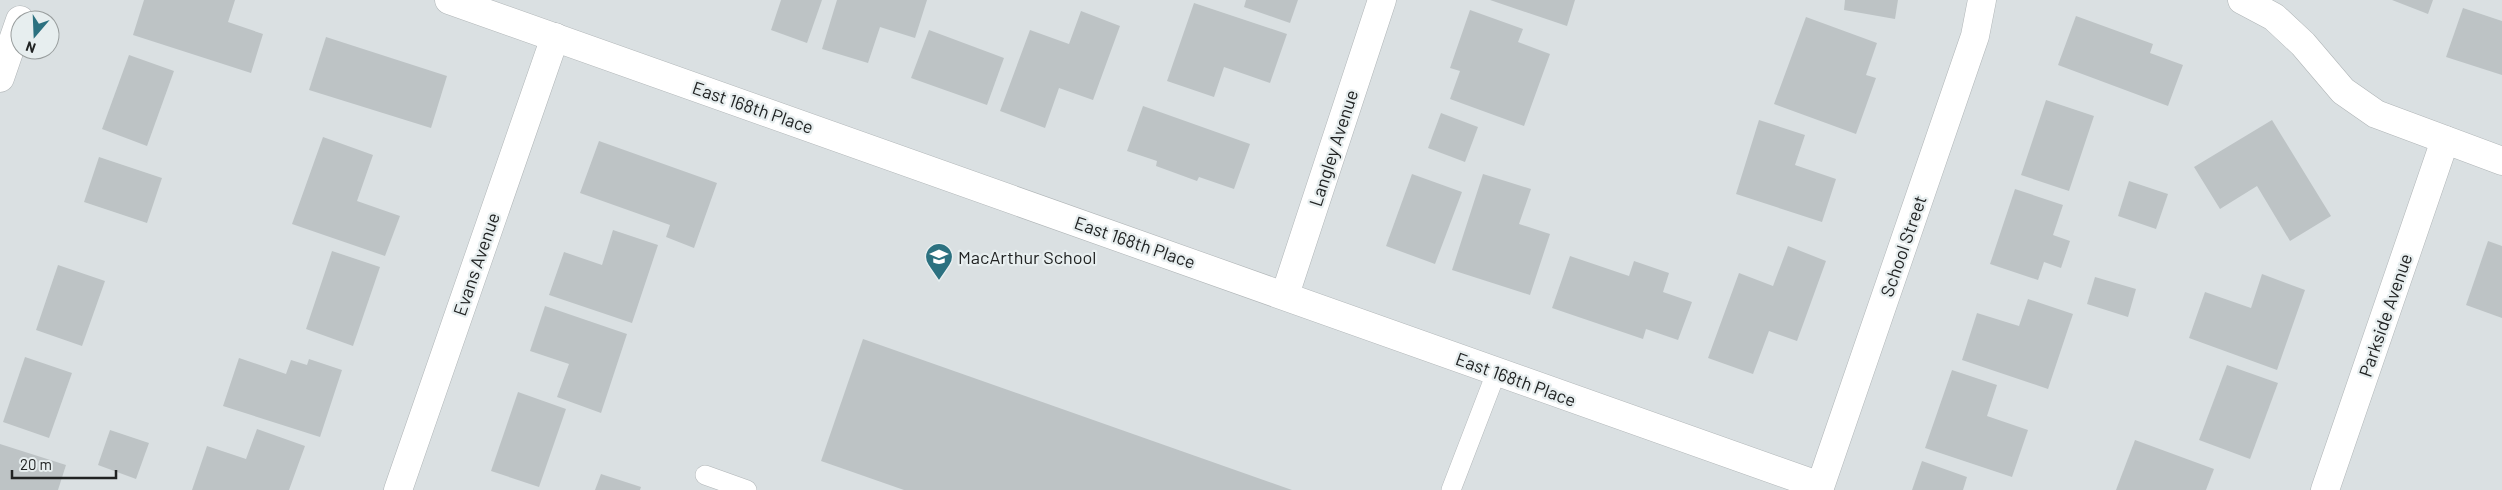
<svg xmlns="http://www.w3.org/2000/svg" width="2502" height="490" viewBox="0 0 2502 490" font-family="Barlow,sans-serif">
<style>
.building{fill:#bdc3c5}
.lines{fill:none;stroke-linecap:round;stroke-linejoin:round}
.lane-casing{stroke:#b0b5b7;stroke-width:20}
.street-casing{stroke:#b0b5b7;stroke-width:29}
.secondary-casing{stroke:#b0b5b7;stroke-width:29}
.lane{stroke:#fff;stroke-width:19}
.street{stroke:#fff;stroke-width:28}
.secondary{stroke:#fff;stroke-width:28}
.labels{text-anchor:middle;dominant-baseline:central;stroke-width:4.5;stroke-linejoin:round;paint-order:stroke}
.street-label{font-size:18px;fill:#212323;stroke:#e7eeef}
.poi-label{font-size:18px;fill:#212323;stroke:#e7eeef;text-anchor:start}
</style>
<rect width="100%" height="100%" fill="#dae0e2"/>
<g class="building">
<polygon points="144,0 235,0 228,22 263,34 251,73 133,35"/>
<polygon points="781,0 822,0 807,43 771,30"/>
<polygon points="837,0 927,0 915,38 880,27 868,63 822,49"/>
<polygon points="1246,0 1298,0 1290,23 1244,7"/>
<polygon points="1490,0 1575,0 1567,26"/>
<polygon points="1845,0 1898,0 1895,19 1844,10"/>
<polygon points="2392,0 2433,0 2428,14"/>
<polygon points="1194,3 1287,34 1270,83 1224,67 1214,97 1167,81"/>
<polygon points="2463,8 2502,21 2502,75 2446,57"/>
<polygon points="1470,10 1523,29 1518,42 1550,54 1524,126 1450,99 1460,71 1450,68"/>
<polygon points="1081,11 1120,26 1093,100 1059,88 1045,128 1000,111 1030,30 1069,44"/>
<polygon points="2076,16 2153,44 2150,53 2183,65 2168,106 2058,65"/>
<polygon points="1806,17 1877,43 1866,75 1876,78 1856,134 1774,104"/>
<polygon points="929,30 1004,58 987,105 911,78"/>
<polygon points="326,37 447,76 431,128 309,90"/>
<polygon points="129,55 174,71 147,146 102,129"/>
<polygon points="2046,100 2094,116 2069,191 2021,175"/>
<polygon points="1143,106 1250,144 1234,189 1199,177 1197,181 1156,166 1157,161 1127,151"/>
<polygon points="1441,113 1478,127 1465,162 1428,148"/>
<polygon points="1759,120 1805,135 1795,165 1836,179 1822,222 1736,194"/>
<polygon points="2272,120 2331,216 2290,241 2257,186 2220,209 2194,167"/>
<polygon points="323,137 373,155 357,201 400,216 385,256 292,224"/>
<polygon points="599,141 717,183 694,248 666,237 670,225 580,193"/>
<polygon points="99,157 162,178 147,223 84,202"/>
<polygon points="1412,174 1462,192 1435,264 1386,246"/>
<polygon points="1483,174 1531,189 1519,224 1550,234 1530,295 1452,270"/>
<polygon points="2129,181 2168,194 2156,229 2118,216"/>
<polygon points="2015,189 2063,205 2053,235 2070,241 2061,268 2044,262 2038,280 1990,264"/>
<polygon points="613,230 658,245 632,323 549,295 564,252 602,265"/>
<polygon points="2488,241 2502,246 2502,318 2466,305"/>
<polygon points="1788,246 1826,261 1797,341 1769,331 1753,374 1708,358 1739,273 1773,286"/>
<polygon points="332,251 380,267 353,346 306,329"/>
<polygon points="1570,256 1629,276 1634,261 1669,273 1663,292 1692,302 1678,340 1646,329 1643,339 1552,308"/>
<polygon points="58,265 105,281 82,346 36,330"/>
<polygon points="2262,274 2305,290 2277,370 2189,338 2205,292 2251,308"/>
<polygon points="2095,277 2136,289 2128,317 2087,304"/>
<polygon points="2028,299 2073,314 2048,389 1962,360 1977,313 2019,326"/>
<polygon points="545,306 627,334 601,413 557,397 569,364 530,351"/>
<polygon points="863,339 1292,490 904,490 821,461"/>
<polygon points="25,357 72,373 49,438 3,422"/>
<polygon points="239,358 286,374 291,360 307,365 309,359 342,370 320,437 223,406"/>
<polygon points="2227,365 2278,383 2250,459 2199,440"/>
<polygon points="1952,370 1997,385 1987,416 2028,430 2012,477 1925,448"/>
<polygon points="518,392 566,409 539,487 491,471"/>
<polygon points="257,429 305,446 289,490 192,490 207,446 246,459"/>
<polygon points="110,430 149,443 136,479 98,465"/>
<polygon points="2135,440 2214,469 2206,490 2116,490"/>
<polygon points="0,444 66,465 58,490 0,490"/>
<polygon points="1922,461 1967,477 1963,490 1912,490"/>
<polygon points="601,474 641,487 640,490 595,490"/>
</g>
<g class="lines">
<defs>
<g id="lane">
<polyline points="705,475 747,490"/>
<polyline points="1451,490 1496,373"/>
</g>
<g id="street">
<path d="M449,0c457,161 913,326 1371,486"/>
<polyline points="2242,0 2274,17 2303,44 2343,91 2376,114 2502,161"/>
<polyline points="1285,295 1382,0"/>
<polyline points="398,490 555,37"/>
<polyline points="1819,490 1975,36 1982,0"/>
<polyline points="2325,490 2445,140"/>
</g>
<polyline id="secondary" points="0,78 20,20"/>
</defs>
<use href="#lane" class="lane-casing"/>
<use href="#street" class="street-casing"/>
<use href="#secondary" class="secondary-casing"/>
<use href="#lane" class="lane"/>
<use href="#street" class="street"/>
<use href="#secondary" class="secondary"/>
</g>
<defs>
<symbol id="school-pin" viewBox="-11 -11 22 30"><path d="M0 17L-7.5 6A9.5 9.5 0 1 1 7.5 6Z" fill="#2c7180" stroke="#e7eeef"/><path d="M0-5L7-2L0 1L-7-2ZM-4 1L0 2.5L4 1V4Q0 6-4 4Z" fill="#fff"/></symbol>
</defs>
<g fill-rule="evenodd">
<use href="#school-pin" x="923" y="241" width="32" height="43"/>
</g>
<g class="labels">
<g class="street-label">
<text transform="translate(753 107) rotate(19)">East 168th Place</text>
<text transform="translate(1333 148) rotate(-72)">Langley Avenue</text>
<text transform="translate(1135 242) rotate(19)">East 168th Place</text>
<text transform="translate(1903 246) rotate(-71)">School Street</text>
<text transform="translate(476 264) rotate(-71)">Evans Avenue</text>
<text transform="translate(2385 315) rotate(-71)">Parkside Avenue</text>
<text transform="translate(1516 379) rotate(20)">East 168th Place</text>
</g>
<g class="poi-label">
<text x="958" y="257">MacArthur School</text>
</g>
</g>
<g transform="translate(35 35) rotate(199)"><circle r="24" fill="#e7eeef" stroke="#989d9d"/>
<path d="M0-4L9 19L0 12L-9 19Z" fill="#2c7180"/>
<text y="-8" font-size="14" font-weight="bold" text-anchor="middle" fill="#212323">N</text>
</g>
<path d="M12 470v8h104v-8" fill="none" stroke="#212323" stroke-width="2.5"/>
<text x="20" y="470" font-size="15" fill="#212323" stroke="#e7eeef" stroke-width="4" paint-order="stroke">20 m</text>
</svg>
